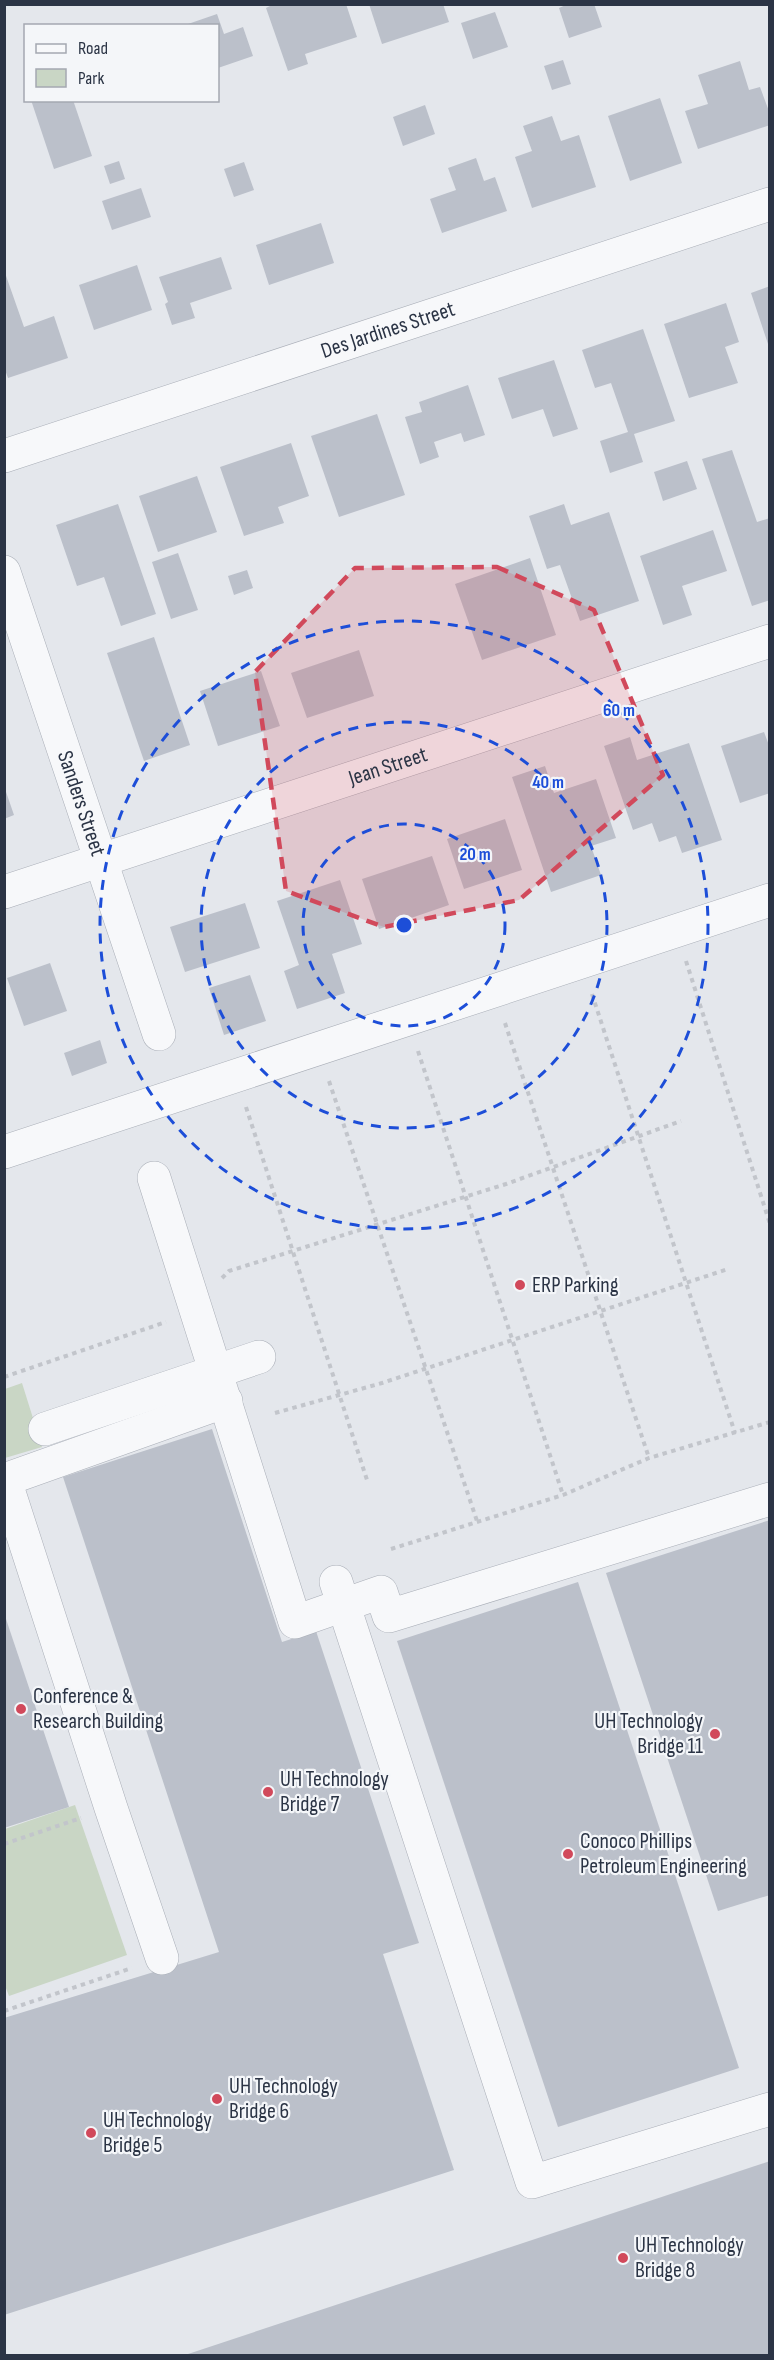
<svg xmlns="http://www.w3.org/2000/svg" width="774" height="2360" viewBox="0 0 774 2360" font-family="'Sofia Sans Condensed',sans-serif">
<style>
.green{fill:#c9d6c5}
.building{fill:#bbc0ca}
.lines{fill:none;stroke-linecap:round;stroke-linejoin:round}
.minor-casing{stroke:#a9aeb7;stroke-width:34}
.path{stroke:#c2c5cb;stroke-width:4;stroke-dasharray:4.5 4.5;stroke-linecap:butt}
.minor{stroke:#f7f8fa;stroke-width:33}
.marked{fill:#d1495b;fill-opacity:0.2;stroke:#d1495b;stroke-width:4.5;stroke-dasharray:12 8;stroke-linejoin:round}
.ring{fill:none;stroke:#1d4ed8;stroke-width:3;stroke-dasharray:10 8}
.poi-dot{fill:#d1495b;stroke:#f4f6f9;stroke-width:2}
.labels{text-anchor:middle;dominant-baseline:central;stroke-width:4.5;stroke-linejoin:round;paint-order:stroke}
.street-label{font-size:22px;fill:#2b3445;stroke:#f4f6f9}
.poi-label{font-size:22px;fill:#2b3445;stroke:#f4f6f9;text-anchor:start}
.centre{fill:#1d4ed8;stroke:#f4f6f9;stroke-width:3}
.ring-label{font-size:18px;text-anchor:middle;font-weight:bold;fill:#1d4ed8;stroke:#f4f6f9;stroke-width:4.5;stroke-linejoin:round;paint-order:stroke}
</style>
<rect width="100%" height="100%" fill="#e4e7ec"/>
<g class="green">
<polygon points="22,1383 42,1447 5,1458 5,1389"/>
<polygon points="75,1805 127,1955 9,1996 4,1983 5,1829"/>
</g>
<g class="building">
<polygon points="274,4 346,4 357,37 305,54 308,64 288,71 266,8"/>
<polygon points="369,4 443,4 449,22 382,44"/>
<polygon points="568,4 594,4 602,27 569,38 559,8"/>
<polygon points="495,12 508,47 473,59 461,23"/>
<polygon points="217,14 224,34 243,27 253,56 218,68 218,26 188,26 188,24"/>
<polygon points="563,60 571,84 552,90 544,66"/>
<polygon points="740,61 749,90 760,87 770,114 770,125 698,149 685,111 708,104 698,75"/>
<polygon points="660,98 682,163 630,181 608,116"/>
<polygon points="31,100 73,100 92,156 54,169"/>
<polygon points="425,105 435,134 403,146 393,117"/>
<polygon points="552,116 561,141 579,135 596,187 532,208 515,157 532,151 523,126"/>
<polygon points="476,158 484,181 495,177 507,211 442,233 430,199 456,190 448,168"/>
<polygon points="119,161 125,179 110,184 104,166"/>
<polygon points="244,162 254,190 234,197 224,169"/>
<polygon points="141,188 151,217 112,230 102,201"/>
<polygon points="321,223 334,263 269,285 256,245"/>
<polygon points="221,257 232,289 190,303 195,318 172,325 165,304 168,302 159,277"/>
<polygon points="137,265 152,310 94,330 79,285"/>
<polygon points="4,270 24,327 54,316 68,358 8,378 4,367"/>
<polygon points="770,286 770,347 769,347 751,293"/>
<polygon points="726,303 739,342 725,347 738,383 689,398 664,324"/>
<polygon points="643,329 675,421 634,434 643,462 610,473 600,441 628,432 611,383 595,388 582,350"/>
<polygon points="554,360 578,429 553,437 543,409 512,419 498,378"/>
<polygon points="468,385 485,435 464,442 461,433 434,442 439,457 420,464 405,417 422,412 419,402"/>
<polygon points="377,414 405,495 339,517 311,436"/>
<polygon points="291,443 309,496 278,507 284,523 244,536 220,467"/>
<polygon points="732,450 757,522 770,518 770,600 752,606 702,459"/>
<polygon points="687,461 697,489 663,501 654,472"/>
<polygon points="197,476 217,532 158,552 139,496"/>
<polygon points="118,504 156,614 121,626 104,577 77,586 56,525"/>
<polygon points="564,504 571,525 609,512 639,601 580,621 560,565 547,569 529,516"/>
<polygon points="713,530 727,571 682,586 692,615 663,625 640,556"/>
<polygon points="178,553 198,610 171,619 152,562"/>
<polygon points="530,558 556,635 482,660 455,584"/>
<polygon points="247,570 253,588 234,595 228,576"/>
<polygon points="154,637 190,745 144,761 107,653"/>
<polygon points="359,650 374,696 307,718 291,673"/>
<polygon points="261,671 280,726 218,746 200,691"/>
<polygon points="764,732 770,748 770,793 740,803 721,746"/>
<polygon points="630,737 637,760 689,743 722,840 682,853 676,836 659,842 652,823 633,830 604,746"/>
<polygon points="545,766 554,793 596,779 616,838 591,846 601,875 551,892 512,777"/>
<polygon points="5,789 14,815 4,819 4,790"/>
<polygon points="505,819 522,870 464,889 447,839"/>
<polygon points="432,856 449,905 379,929 362,879"/>
<polygon points="340,880 362,944 332,954 345,993 297,1009 284,971 299,965 277,901"/>
<polygon points="245,903 260,948 185,972 170,927"/>
<polygon points="50,963 67,1011 24,1026 7,978"/>
<polygon points="250,975 266,1021 224,1035 209,988"/>
<polygon points="100,1040 107,1063 72,1076 64,1053"/>
<polygon points="212,1429 282,1642 316,1631 419,1943 383,1954 454,2170 4,2315 4,2018 219,1952 63,1477"/>
<polygon points="770,1520 770,1895 718,1911 606,1573"/>
<polygon points="578,1582 739,2068 558,2127 397,1641"/>
<polygon points="4,1613 69,1807 4,1828"/>
<polygon points="770,2161 770,2356 185,2356 185,2355"/>
</g>
<g class="lines">
<defs>
<g id="minor">
<path id="s1" d="M4,456l766,-252"/>
<path id="s2" d="M4,572l155,462"/>
<path id="s3" d="M4,892l766,-251"/>
<polyline points="4,1152 770,900"/>
<polyline points="154,1178 295,1622 381,1592 389,1616 770,1499"/>
<polyline points="45,1429 259,1357"/>
<polyline points="4,1480 226,1401"/>
<polyline points="5,1480 111,1808 162,1958"/>
<polyline points="336,1582 532,2182 770,2109"/>
</g>
</defs>
<use href="#minor" class="minor-casing"/>
<g class="path">
<polyline points="686,961 770,1224"/>
<polyline points="592,994 735,1433"/>
<polyline points="505,1023 649,1458"/>
<polyline points="418,1051 563,1495"/>
<polyline points="329,1081 477,1521"/>
<polyline points="246,1107 368,1483"/>
<polyline points="222,1278 229,1271 506,1184 681,1121"/>
<polyline points="4,1377 166,1322"/>
<polyline points="275,1413 382,1383 728,1269"/>
<polyline points="391,1549 563,1495 649,1458 770,1422"/>
<polyline points="4,1844 81,1818"/>
<polyline points="4,2011 132,1968"/>
</g>
<use href="#minor" class="minor"/>
</g>
<path class="marked" d="M497,567l97,43 69,165 -144,125 -135,27 -98,-36 -31,-219 100,-104z"/>
<g class="ring">
<circle cx="404" cy="925" r="101"/>
<circle cx="404" cy="925" r="203"/>
<circle cx="404" cy="925" r="304"/>
</g>
<g class="poi-dot">
<circle cx="520" cy="1285" r="6"/>
<circle cx="21" cy="1709" r="6"/>
<circle cx="715" cy="1734" r="6"/>
<circle cx="268" cy="1792" r="6"/>
<circle cx="568" cy="1854" r="6"/>
<circle cx="217" cy="2099" r="6"/>
<circle cx="91" cy="2133" r="6"/>
<circle cx="623" cy="2258" r="6"/>
</g>
<g class="labels">
<g class="street-label">
<text stroke="none"><textPath href="#s1" startOffset="404">Des Jardines Street</textPath></text>
<text stroke="none"><textPath href="#s3" startOffset="404">Jean Street</textPath></text>
<text stroke="none"><textPath href="#s2" startOffset="244">Sanders Street</textPath></text>
</g>
<g class="poi-label">
<text x="532" y="1285">ERP Parking</text>
<text x="33" y="1696">Conference &amp;<tspan x="33" dy="25">Research Building</tspan></text>
<text x="703" y="1721" text-anchor="end">UH Technology<tspan x="703" dy="25">Bridge 11</tspan></text>
<text x="280" y="1779">UH Technology<tspan x="280" dy="25">Bridge 7</tspan></text>
<text x="580" y="1841">Conoco Phillips<tspan x="580" dy="25">Petroleum Engineering</tspan></text>
<text x="229" y="2086">UH Technology<tspan x="229" dy="25">Bridge 6</tspan></text>
<text x="103" y="2120">UH Technology<tspan x="103" dy="25">Bridge 5</tspan></text>
<text x="635" y="2245">UH Technology<tspan x="635" dy="25">Bridge 8</tspan></text>
</g>
</g>
<circle cx="404" cy="925" r="9" class="centre"/>
<g class="ring-label">
<text x="619" y="716">60 m</text>
<text x="548" y="788">40 m</text>
<text x="475" y="860">20 m</text>
</g>
<rect width="774" height="2360" fill="none" stroke="#2b3445" stroke-width="12"/>
<rect x="24" y="24" width="195" height="78" fill="#f4f6f9" stroke="#a4a8b1" stroke-width="1.5"/>
<rect x="36" y="44" width="30" height="9" fill="#f7f8fa" stroke="#a4a8b1" stroke-width="1.5"/>
<text x="78" y="54" font-size="18" fill="#2b3445">Road</text>
<rect x="36" y="69" width="30" height="18" fill="#c9d6c5" stroke="#a4a8b1" stroke-width="1.5"/>
<text x="78" y="84" font-size="18" fill="#2b3445">Park</text>
</svg>
